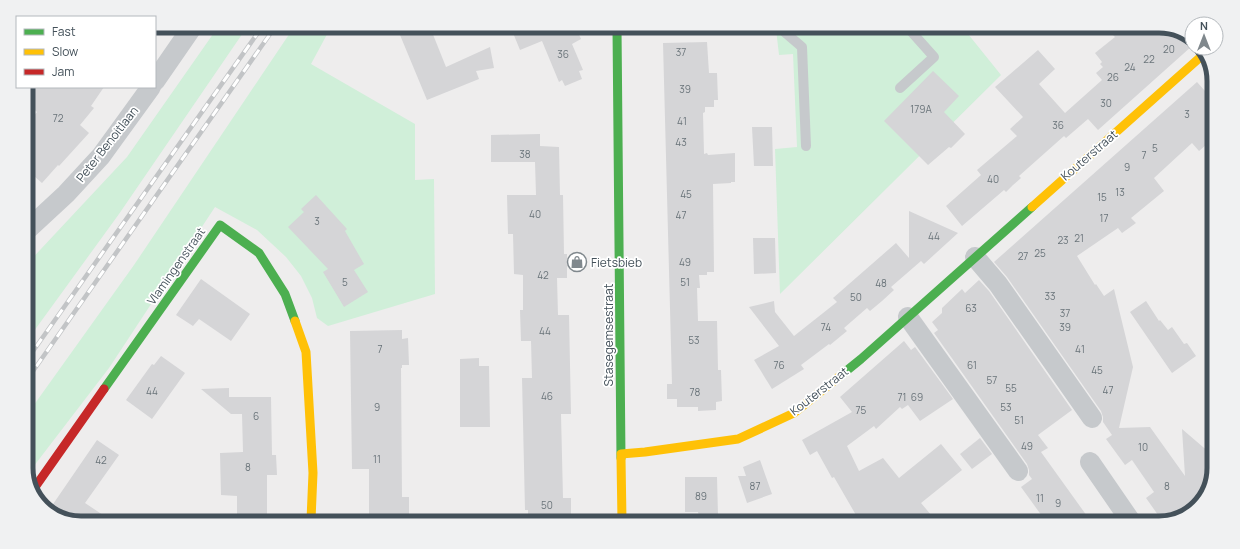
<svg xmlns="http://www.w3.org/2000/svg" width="1240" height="549" viewBox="0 0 1240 549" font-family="Manrope,sans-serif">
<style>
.green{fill:#d0efd9}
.building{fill:#d5d5d7}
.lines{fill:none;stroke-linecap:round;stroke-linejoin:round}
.lane{stroke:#c6c9cc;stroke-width:10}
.street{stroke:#c6c9cc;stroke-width:20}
.fast{stroke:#4caf50;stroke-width:9}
.slow{stroke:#ffc107;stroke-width:9}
.jam{stroke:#c62828;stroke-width:9}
.rail-casing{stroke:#c2c4c6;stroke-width:4.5}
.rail{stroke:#fff;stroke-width:3;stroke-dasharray:9;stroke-linecap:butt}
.labels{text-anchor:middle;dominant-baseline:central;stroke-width:3.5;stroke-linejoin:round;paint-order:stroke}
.number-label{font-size:10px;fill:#6a747a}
.street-label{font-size:12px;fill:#44515a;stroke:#fff}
.poi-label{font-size:12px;fill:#44515a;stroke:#fff;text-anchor:start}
.rim{fill:none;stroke:#44515a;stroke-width:5}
</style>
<rect width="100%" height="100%" fill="#eeeded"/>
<g class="green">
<polygon points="218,27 247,27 119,214 26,342 26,265 127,157"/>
<polygon points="294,27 331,27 311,64 415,124 415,180 434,179 435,294 328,326 317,318 312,298 301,276 286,257 257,230 215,207 109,368 27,475 26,472 26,416 134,265"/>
<polygon points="350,27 377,27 366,35"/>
<polygon points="776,29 964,29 1001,75 780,294 775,149 797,147 793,54 779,55"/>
</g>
<g class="building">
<polygon points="417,27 430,27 446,67 490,47 494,68 476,71 479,79 427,100 400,35"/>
<polygon points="511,28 576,28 581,39 572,44 583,70 579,71 582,79 565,86 562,80 559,82 542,41 520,50"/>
<polygon points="1108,30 1180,30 1192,40 1192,46 1098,130 1088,119 1066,138 1064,136 1019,176 1021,178 1013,185 1006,192 1004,190 962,226 946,206 981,175 977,170 1017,136 1010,129 1023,117 995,87 1038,50 1055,69 1039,84 1065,113 1102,80 1096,73 1103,67 1100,64 1102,62 1095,53 1115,37"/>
<polygon points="707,42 709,73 717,73 718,100 714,100 714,107 705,107 705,112 703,113 704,154 707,153 708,155 735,153 735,182 731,182 731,183 713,184 714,272 707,272 707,275 699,275 700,288 697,288 698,321 717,321 718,370 721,370 722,401 716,402 716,410 698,411 698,407 677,407 677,399 667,399 667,384 672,384 663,43"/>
<polygon points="933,71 959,96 944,112 965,134 951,148 949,147 928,165 884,121"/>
<polygon points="1197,82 1214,101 1213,139 1199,151 1192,143 1154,178 1164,191 1131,218 1136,223 1122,233 1118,228 1077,256 1095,285 1096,284 1104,296 1114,289 1133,367 1119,428 1150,427 1185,476 1182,429 1210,453 1210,489 1190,514 1163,522 1146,498 1154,492 1132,460 1125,465 1106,439 1112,435 1103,422 1103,417 1101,411 1007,277 994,262"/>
<polygon points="26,87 104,87 91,106 94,108 80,125 89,133 59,166 58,165 42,183 26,169 26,125 37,112 26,102"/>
<polygon points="752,127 772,127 773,166 754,166"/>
<polygon points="540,134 540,146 559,147 560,195 563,195 564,254 567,254 567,278 557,278 558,315 569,315 571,414 561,414 563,498 571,498 571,521 528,521 528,510 525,510 522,378 532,378 531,341 521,341 520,310 523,310 523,275 514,274 513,234 508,234 507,195 536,195 535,162 491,162 491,135"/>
<polygon points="316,195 347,229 345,231 364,264 354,270 368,292 344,307 323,272 328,269 288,227 304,212 301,209"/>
<polygon points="909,211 958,233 924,264 921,261 891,287 894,290 882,301 870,311 867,308 844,328 847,331 830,345 829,344 801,365 804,369 772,389 754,360 779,346 749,307 774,301 775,312 794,336 837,302 833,298 896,243 909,258"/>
<polygon points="753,238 775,238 776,273 754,274"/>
<polygon points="201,279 250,314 231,341 199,319 193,326 176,315"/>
<polygon points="979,280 989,291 1072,410 1038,435 1048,448 1041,452 1092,523 1047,523 1021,487 1032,479 1029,475 1029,470 1027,464 934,333 938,330 932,322 942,313 942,308 962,289 965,293"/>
<polygon points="1146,301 1159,321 1160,320 1168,330 1172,327 1184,344 1187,343 1196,356 1172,373 1130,312"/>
<polygon points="402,330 402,339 408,338 409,365 402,365 402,368 401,368 402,497 409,497 409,520 369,520 369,469 352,469 350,331"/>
<polygon points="904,341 911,350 915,347 953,399 920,421 908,405 902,409 900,407 876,429 874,426 847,446 859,471 883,458 899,478 941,444 962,470 921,503 937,522 860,522 834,477 832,478 817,451 810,455 802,440 852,412 840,397"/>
<polygon points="161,356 185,373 152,419 126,400 152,364 154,365"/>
<polygon points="479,358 479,366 489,366 490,427 460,427 460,359"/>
<polygon points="229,388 229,397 271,397 272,455 276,455 277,475 267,475 267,520 237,520 237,496 221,495 220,453 243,452 242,414 231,414 201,389"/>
<polygon points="980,438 992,454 972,469 960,454"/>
<polygon points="97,440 119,455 85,503 109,519 60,519 49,510"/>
<polygon points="760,460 772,494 747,503 738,476 746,476 743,467"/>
<polygon points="685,477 717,477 718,515 699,516 698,512 685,512"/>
</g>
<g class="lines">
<g class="lane">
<polyline points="781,29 802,47 806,146"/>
<polyline points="900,88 934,57 909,29"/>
</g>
<g class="street">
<polyline points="155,81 193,26"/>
<polyline points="26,231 66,194 101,156 151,87"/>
<polyline points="975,257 998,284 1092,418"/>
<polyline points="908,317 1018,471"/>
<polyline points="1090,462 1132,523"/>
</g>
<g class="fast">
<polyline points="617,28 621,458"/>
<polyline points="840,376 861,359 1032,207"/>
<polyline points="104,389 220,225 259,253 285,294 295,321"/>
</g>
<g class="slow">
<polyline points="1032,207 1205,53"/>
<polyline points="295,321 306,352 313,473 311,520"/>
<polyline points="621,454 645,452 738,439 794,413 840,376"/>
<polyline points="621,458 622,521"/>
</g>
<polyline class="jam" points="33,490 104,389"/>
<defs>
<g id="rail">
<polyline points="26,361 262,27"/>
<polyline points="26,381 275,27"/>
</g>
</defs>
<use href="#rail" class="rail-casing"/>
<use href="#rail" class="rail"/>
</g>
<defs>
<symbol id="shop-ring" viewBox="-11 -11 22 22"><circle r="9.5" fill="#fff" stroke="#80888d" stroke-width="1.5"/><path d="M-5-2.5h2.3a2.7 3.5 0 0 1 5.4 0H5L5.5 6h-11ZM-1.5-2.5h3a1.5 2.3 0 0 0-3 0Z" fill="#80888d"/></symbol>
</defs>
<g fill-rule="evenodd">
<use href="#shop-ring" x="566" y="251" width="22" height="22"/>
</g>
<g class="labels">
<g class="number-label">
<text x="1169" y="49">20</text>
<text x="681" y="52">37</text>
<text x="563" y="54">36</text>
<text x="1149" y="59">22</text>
<text x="1130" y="67">24</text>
<text x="1113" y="77">26</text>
<text x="685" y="89">39</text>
<text x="1106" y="103">30</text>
<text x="921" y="109">179A</text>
<text x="1187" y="114">3</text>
<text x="58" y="118">72</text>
<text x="682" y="121">41</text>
<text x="1058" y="125">36</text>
<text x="681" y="142">43</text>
<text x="1155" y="148">5</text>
<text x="525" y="154">38</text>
<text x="1144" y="155">7</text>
<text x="1127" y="167">9</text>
<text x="993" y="179">40</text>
<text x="1120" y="192">13</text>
<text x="686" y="194">45</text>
<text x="1102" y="197">15</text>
<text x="535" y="214">40</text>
<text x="681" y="215">47</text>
<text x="1104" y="218">17</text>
<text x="317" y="221">3</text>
<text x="934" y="236">44</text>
<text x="1079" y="238">21</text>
<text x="1063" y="240">23</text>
<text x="1040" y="253">25</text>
<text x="1023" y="256">27</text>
<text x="685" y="262">49</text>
<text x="543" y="275">42</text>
<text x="345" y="282">5</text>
<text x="685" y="282">51</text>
<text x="881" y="283">48</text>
<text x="1050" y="296">33</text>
<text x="856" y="297">50</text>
<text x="971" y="308">63</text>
<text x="1065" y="313">37</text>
<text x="826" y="327">74</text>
<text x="1065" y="327">39</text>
<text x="545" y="331">44</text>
<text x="694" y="340">53</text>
<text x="380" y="349">7</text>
<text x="1080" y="349">41</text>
<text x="779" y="365">76</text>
<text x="972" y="365">61</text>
<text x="1097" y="370">45</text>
<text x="992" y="380">57</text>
<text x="1011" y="388">55</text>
<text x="1108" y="390">47</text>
<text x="152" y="391">44</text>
<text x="695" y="392">78</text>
<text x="547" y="396">46</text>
<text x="902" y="397">71</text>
<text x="917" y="397">69</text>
<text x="377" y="407">9</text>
<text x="1006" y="407">53</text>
<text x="861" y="410">75</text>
<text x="256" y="416">6</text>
<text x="1019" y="420">51</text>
<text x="1027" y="446">49</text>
<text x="1143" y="447">10</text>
<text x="377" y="459">11</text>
<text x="101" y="460">42</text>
<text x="248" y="467">8</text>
<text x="755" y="486">87</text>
<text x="1167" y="486">8</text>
<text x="701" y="496">89</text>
<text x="1040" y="498">11</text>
<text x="1058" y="503">9</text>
<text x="547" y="505">50</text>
</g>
<g class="street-label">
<text transform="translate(107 144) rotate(-52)">Peter Benoitlaan</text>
<text transform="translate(1089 155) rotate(-41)">Kouterstraat</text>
<text transform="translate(176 266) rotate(-55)">Vlamingenstraat</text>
<text transform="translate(608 335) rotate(-90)">Stasegemsestraat</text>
<text transform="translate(819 391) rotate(-38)">Kouterstraat</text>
</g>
<g class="poi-label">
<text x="591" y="262">Fietsbieb</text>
</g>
</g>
<path d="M0 0H1240V549H0ZM81 33H1159A48 48 0 0 1 1207 81V468A48 48 0 0 1 1159 516H81A48 48 0 0 1 33 468V81A48 48 0 0 1 81 33Z" fill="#f0f1f2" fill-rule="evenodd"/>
<path class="rim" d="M81 33H1159A48 48 0 0 1 1207 81V468A48 48 0 0 1 1159 516H81A48 48 0 0 1 33 468V81A48 48 0 0 1 81 33Z"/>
<rect x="16" y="16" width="140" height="72" fill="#ffffff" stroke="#b4b9bd"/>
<rect x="24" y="29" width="20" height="6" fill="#4caf50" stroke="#b4b9bd"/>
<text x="52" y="36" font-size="12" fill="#44515a">Fast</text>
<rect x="24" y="49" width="20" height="6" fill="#ffc107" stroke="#b4b9bd"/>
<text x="52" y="56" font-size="12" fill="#44515a">Slow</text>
<rect x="24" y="69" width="20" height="6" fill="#c62828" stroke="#b4b9bd"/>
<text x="52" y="76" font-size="12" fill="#44515a">Jam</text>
<g transform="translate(1204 36)"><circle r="19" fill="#ffffff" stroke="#b4b9bd"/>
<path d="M0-3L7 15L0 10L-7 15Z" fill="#80888d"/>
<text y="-6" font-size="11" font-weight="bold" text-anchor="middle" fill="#44515a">N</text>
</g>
</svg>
